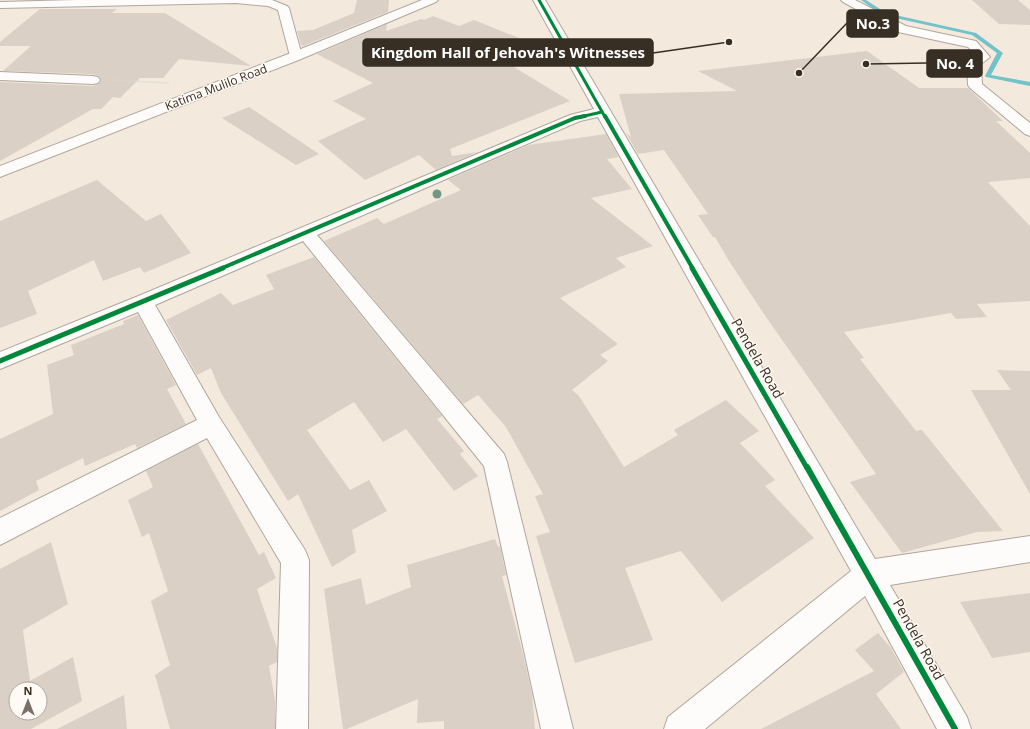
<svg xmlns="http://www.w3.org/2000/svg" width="1030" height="729" viewBox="0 0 1030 729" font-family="'Open Sans',sans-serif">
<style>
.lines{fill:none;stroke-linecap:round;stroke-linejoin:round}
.stream{fill:#72c2c9;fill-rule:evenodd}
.building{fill:#dad0c6;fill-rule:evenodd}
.minor-casing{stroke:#afa69d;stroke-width:2}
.secondary-casing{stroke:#afa69d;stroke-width:2}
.path{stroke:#dbd8d4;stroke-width:1.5;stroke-dasharray:1.5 1;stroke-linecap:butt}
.minor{fill:#fdfcfa;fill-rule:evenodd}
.secondary{fill:#fdfcfa;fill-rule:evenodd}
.cycleway-far3-casing{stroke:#fffaf4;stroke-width:4.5}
.cycleway-far2-casing{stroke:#fffaf4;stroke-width:6}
.cycleway-far1-casing{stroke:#fffaf4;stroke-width:8}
.cycleway-casing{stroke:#fffaf4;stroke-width:9}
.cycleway-far3{stroke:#00873e;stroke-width:3}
.cycleway-far2{stroke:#00873e;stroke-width:4}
.cycleway-far1{stroke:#00873e;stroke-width:5}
.cycleway{stroke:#00873e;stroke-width:6}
.tree{fill:#749783}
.labels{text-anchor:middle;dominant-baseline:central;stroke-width:3;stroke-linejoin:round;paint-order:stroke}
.far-street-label{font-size:12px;fill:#372e24;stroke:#fffaf4}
.street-label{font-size:14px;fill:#372e24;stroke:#fffaf4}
.leader{fill:none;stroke:#372e24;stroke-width:1.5}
.callout-dot{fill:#372e24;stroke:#fffaf4;stroke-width:1.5}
.callout{fill:#372e24;stroke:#372e24;stroke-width:1.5}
.callout-label{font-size:15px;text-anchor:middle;font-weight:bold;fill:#fff}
</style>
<rect width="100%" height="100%" fill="#f4e9dd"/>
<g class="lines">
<polygon class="stream" points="861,0 866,0 886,13 976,33 1003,53 991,75 1030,82 1030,86 986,77 985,76 997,53 972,35 882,15"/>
</g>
<g class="building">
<polygon points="357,0 389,0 388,12 303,46 301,45 297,31 313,30 354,13"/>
<polygon points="972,0 1018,0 1030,10 1030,25 999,24"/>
<polygon points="40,9 117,9 112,13 165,13 251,66 179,59 163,78 140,78 120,98 113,97 101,109 93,109 0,161 0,82 93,86 98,84 101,81 99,76 93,74 3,71 31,46 0,46 0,42"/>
<polygon points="433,16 459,26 474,20 549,50 514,67 570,101 450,149 452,156 477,152 436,170 419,155 365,180 318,141 366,119 333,101 373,83 317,54 387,24 386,31 421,19 424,20"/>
<polygon points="867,51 919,88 968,88 1003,121 996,121 1030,153 1030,178 988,182 1030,226 1030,301 977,304 987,317 956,319 951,313 844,332 864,358 860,359 916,431 922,430 1003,531 977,532 902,553 850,482 876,474 766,317 729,261 715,237 713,237 698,215 708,214 664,150 638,154 626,133 631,137 619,94 737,91 698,71"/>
<polygon points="249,107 319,154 296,165 222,118"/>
<polygon points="606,134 619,157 607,159 632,189 591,198 653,246 616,258 626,267 560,298 618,344 600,355 608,361 572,390 579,396 624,467 678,435 674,430 726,400 759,431 740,443 775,480 765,486 814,538 722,602 681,551 625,568 653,640 575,663 536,536 550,532 535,496 543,494 506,427 478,395 463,404 324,241 377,218 384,224 461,190 448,180 528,145"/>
<polygon points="97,180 146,221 161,214 191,253 144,273 140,267 103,281 94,260 28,291 37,314 0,328 0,221"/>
<polygon points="314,257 442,416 437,419 464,451 460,454 478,476 454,491 406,429 383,442 354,402 307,430 350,490 369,480 387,511 352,530 356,552 332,567 298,494 288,501 221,393 211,368 197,375 166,320 221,293 233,305 274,289 266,275"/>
<polygon points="138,315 176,385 167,389 186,424 137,448 135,444 85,466 83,458 36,481 39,490 0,511 0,439 53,414 47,365 74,355 71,345 124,324 123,321"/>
<polygon points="997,370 1030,371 1030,494 971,390 1011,390"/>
<polygon points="198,444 259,555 264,552 276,578 257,589 277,648 277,662 269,666 275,700 275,729 170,729 155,675 170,665 151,601 168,591 149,533 142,537 128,500 153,487 146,471"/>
<polygon points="495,539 498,547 500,546 506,575 502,576 522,650 532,694 535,729 444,729 444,721 417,723 418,699 347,729 343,729 324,589 361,578 366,605 411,587 407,565"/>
<path d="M51,542l17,62 -45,26 7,51 43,-24 9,44 -51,28h-31v-160zM16,689h24v24h-24z"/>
<polygon points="1030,593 1030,652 992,658 960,602"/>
<polygon points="878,633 891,648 904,672 876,694 901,729 761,729 874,671 855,650"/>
<polygon points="124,695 127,729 57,729"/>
</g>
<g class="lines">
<defs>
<g id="minor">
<polygon points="76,0 272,0 287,6 289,8 302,56 301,59 291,59 290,56 278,10 268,6 236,3 0,8 0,2"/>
<polygon points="533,0 545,0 875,559 1030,536 1030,562 890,585 967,717 971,729 937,729 865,596 705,729 664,729 668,717 851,571 598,117 580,121 317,235 504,454 507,462 573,729 541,729 484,466 303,241 155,305 219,417 305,550 309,560 308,729 276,729 281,563 207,438 0,545 0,518 197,420 138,312 0,369 0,352 136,297 570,115 594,109"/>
<polygon points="841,0 855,0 906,26 976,41 990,57 981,64 982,84 1030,123 1030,136 1025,134 970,88 968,85 967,62 976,56 968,47 898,32 843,2"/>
<polygon points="0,72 93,76 98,77 100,80 98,83 93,84 0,80"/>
</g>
<polygon id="secondary" points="422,0 438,0 436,2 301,59 0,177 0,166 291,53"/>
</defs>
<use href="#minor" class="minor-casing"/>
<use href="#secondary" class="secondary-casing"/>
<polyline class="path" points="112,80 169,83"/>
<use href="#minor" class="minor"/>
<use href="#secondary" class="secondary"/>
<defs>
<g id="cycleway-far3">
<polyline points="539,0 605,117"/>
<polyline points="580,117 602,112"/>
</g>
<g id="cycleway-far2">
<polyline points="605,116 693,269"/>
<polyline points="220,269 575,118 585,116"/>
</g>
<g id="cycleway-far1">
<polyline points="692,268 807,468"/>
<polyline points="0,361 223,268"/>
</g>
<polyline id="cycleway" points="807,467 955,729"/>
</defs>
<use href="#cycleway-far3" class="cycleway-far3-casing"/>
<use href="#cycleway-far2" class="cycleway-far2-casing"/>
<use href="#cycleway-far1" class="cycleway-far1-casing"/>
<use href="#cycleway" class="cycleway-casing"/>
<use href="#cycleway-far3" class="cycleway-far3"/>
<use href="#cycleway-far2" class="cycleway-far2"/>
<use href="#cycleway-far1" class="cycleway-far1"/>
<use href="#cycleway" class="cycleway"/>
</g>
<circle class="tree" cx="437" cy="194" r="4.5"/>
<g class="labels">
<g class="far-street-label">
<text transform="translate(216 87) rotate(-21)">Katima Mulilo Road</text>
</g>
<g class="street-label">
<text transform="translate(758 358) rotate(60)">Pendela Road</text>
<text transform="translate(919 639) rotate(61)">Pendela Road</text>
</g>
</g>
<path class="leader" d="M799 73L847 23M729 42L653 53M866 64L927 63"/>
<g class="callout-dot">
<circle cx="799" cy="73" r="4"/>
<circle cx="729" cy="42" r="4"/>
<circle cx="866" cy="64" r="4"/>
</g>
<g class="callout">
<rect x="847" y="10" width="51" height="27" rx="4"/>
<rect x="363" y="39" width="290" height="27" rx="4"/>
<rect x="927" y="50" width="55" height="27" rx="4"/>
</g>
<g class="callout-label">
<text x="873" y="29">No.3</text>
<text x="508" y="58">Kingdom Hall of Jehovah's Witnesses</text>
<text x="955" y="69">No. 4</text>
</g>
<g transform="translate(28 701)"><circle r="19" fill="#fffaf4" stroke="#afa8a1"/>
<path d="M0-3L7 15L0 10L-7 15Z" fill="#796f65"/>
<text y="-6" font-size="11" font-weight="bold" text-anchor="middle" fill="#372e24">N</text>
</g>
</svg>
